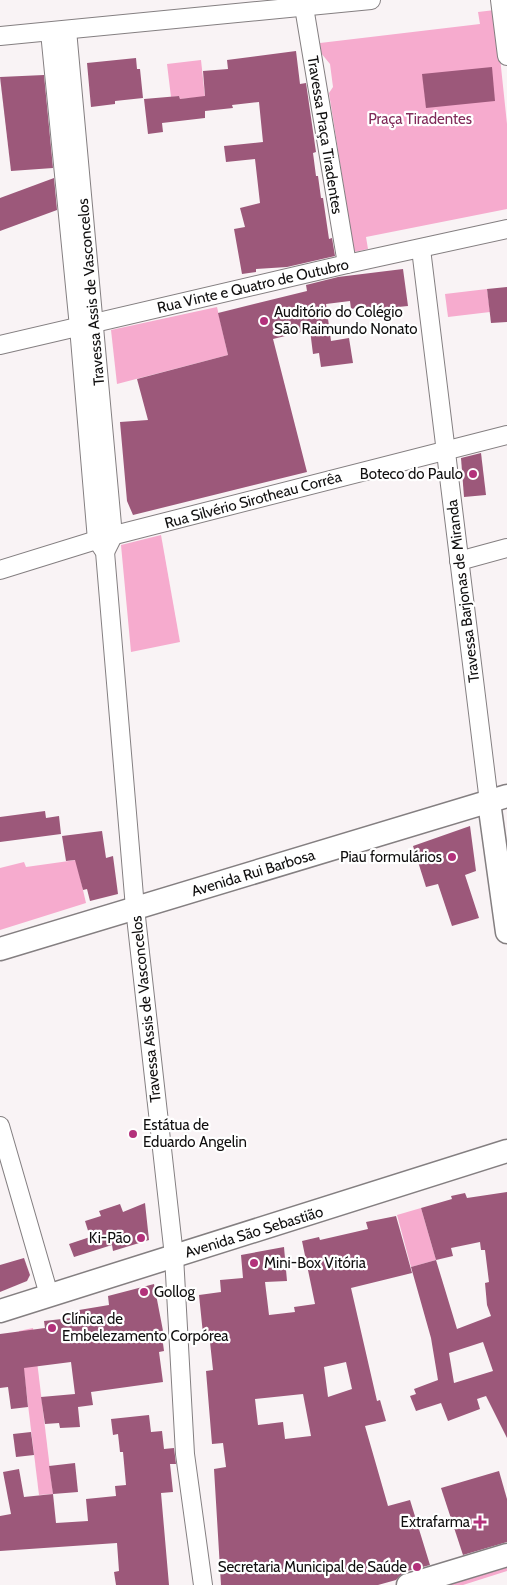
<svg xmlns="http://www.w3.org/2000/svg" width="507" height="1585" viewBox="0 0 507 1585" font-family="Cabin,sans-serif">
<style>
.green{fill:#f6abce}
.building{fill:#9c587a;fill-rule:evenodd}
.lines{fill:none;stroke-linecap:round;stroke-linejoin:round}
.minor-casing{stroke:#847f81;stroke-width:20}
.major-casing{stroke:#847f81;stroke-width:25}
.minor{stroke:#fff;stroke-width:18}
.major{stroke:#fff;stroke-width:22}
.poi-dot{fill:#b3317b;stroke:#fff;stroke-width:2}
.labels{text-anchor:middle;dominant-baseline:central;stroke-width:4.5;stroke-linejoin:round;paint-order:stroke}
.park-label{font-size:15px;fill:#812b5a;stroke:#fff}
.street-label{font-size:15px;fill:#100f0f;stroke:#fff}
.poi-label{font-size:15px;fill:#100f0f;stroke:#fff;text-anchor:start}
</style>
<rect width="100%" height="100%" fill="#f9f3f5"/>
<g class="green">
<polygon points="495,10 507,124 507,209 366,237 368,249 354,252 329,93 333,87 330,64 321,53 320,43 480,24 478,12"/>
<polygon points="201,60 205,97 180,99 179,96 171,97 167,64"/>
<polygon points="487,289 490,312 448,317 445,294"/>
<polygon points="217,307 228,355 117,384 111,330"/>
<polygon points="161,535 180,642 131,652 121,545"/>
<polygon points="76,860 86,903 0,930 0,868 24,862 26,867"/>
<polygon points="421,1208 436,1260 411,1267 397,1215"/>
<polygon points="33,1328 53,1494 39,1495 19,1331"/>
<polygon points="507,1563 507,1571 463,1585 434,1585"/>
</g>
<g class="building">
<polygon points="296,51 300,84 306,83 316,152 313,153 316,176 318,176 321,198 323,198 329,239 332,238 335,256 287,267 256,269 256,272 242,274 234,229 245,227 240,208 260,203 255,159 226,162 224,146 263,142 259,102 232,105 233,108 205,111 205,118 162,123 163,132 148,134 144,99 179,96 180,99 205,96 203,71 228,69 227,60"/>
<polygon points="136,58 137,69 140,69 143,98 115,101 115,104 91,107 87,63"/>
<polygon points="492,67 495,101 426,108 422,74"/>
<polygon points="44,75 53,168 11,171 0,77"/>
<polygon points="54,178 57,210 0,231 0,198"/>
<polygon points="403,269 408,306 367,310 366,306 351,309 350,301 326,304 331,341 349,338 353,363 321,367 319,353 313,354 310,330 273,339 307,472 133,515 127,501 120,422 148,420 137,379 228,355 218,313 307,291 306,285 338,277"/>
<polygon points="507,287 507,322 491,323 487,289"/>
<polygon points="481,453 486,495 464,497 461,458"/>
<polygon points="45,811 46,818 59,816 61,834 0,842 0,817"/>
<polygon points="470,826 476,871 465,875 479,918 452,926 438,884 426,887 413,846"/>
<polygon points="102,831 106,858 113,856 118,894 90,901 87,889 83,890 75,860 66,861 62,836"/>
<path d="M507,1192v246l-21,-42 -9,3 3,10 -32,12 -7,-18 -25,8 -6,-15 6,-2 -2,-5 24,-9 -7,-42 -20,-71 25,-7 -15,-52 31,-9 -1,-3 14,-3 2,5zM480,1242l1,8h4l4,32 -4,1 2,22 4,11 -34,13 -21,-69 17,-4 -2,-8zM483,1342l10,29 -39,12 -5,-30z"/>
<polygon points="145,1203 149,1240 113,1251 112,1245 74,1257 69,1244 90,1237 85,1221 101,1216 99,1211 120,1204 123,1212"/>
<path d="M396,1216l16,57 -61,15 26,113 3,-1 6,21 -21,5 23,80 22,-6 20,65 -26,7 -8,8 -18,5h-157l-7,-116 12,-2 -3,-24 -11,1 -6,-73 7,-1 -4,-37 -6,1 -4,-39 22,-3 -1,-12 23,-2 -2,-23 43,-8 3,34 -22,1 4,33 26,-3 -1,-5 21,-3 -13,-63 17,-4 1,3 35,-8 13,-3 -2,-7zM346,1362l6,27 -24,8 -4,-30zM303,1394l8,42 -26,3 -2,-17 -25,3 -3,-26z"/>
<polygon points="24,1258 30,1275 27,1281 0,1292 0,1265"/>
<polygon points="154,1284 164,1336 162,1336 164,1351 159,1352 163,1382 91,1392 93,1405 78,1407 80,1427 60,1428 59,1423 45,1424 41,1397 75,1394 71,1362 24,1368 28,1407 11,1409 8,1387 0,1388 0,1334 45,1328 44,1321 80,1317 79,1310 109,1305 108,1296"/>
<polygon points="149,1415 151,1432 162,1431 164,1449 174,1448 176,1464 170,1464 173,1492 161,1493 169,1585 116,1585 114,1572 119,1571 117,1543 0,1551 0,1516 11,1514 3,1472 19,1469 24,1497 53,1494 56,1523 88,1521 86,1499 116,1496 115,1486 126,1485 123,1452 120,1452 118,1434 113,1435 111,1419"/>
<polygon points="31,1432 34,1455 16,1457 13,1434"/>
<polygon points="75,1463 78,1492 53,1494 49,1466"/>
<polygon points="499,1471 507,1499 507,1542 463,1555 441,1488"/>
</g>
<g class="lines">
<defs>
<g id="minor">
<polyline points="500,0 507,56"/>
<polyline points="304,7 347,264"/>
<polyline points="67,30 113,536 105,552"/>
<polyline points="50,32 79,327 97,540 105,552 135,908 174,1256 185,1454 203,1585"/>
<polyline points="0,36 371,0"/>
<polyline points="421,249 489,802"/>
<polyline points="0,345 347,264 507,229"/>
<polyline points="459,561 507,548"/>
<polyline points="0,570 103,538 507,435"/>
<polyline points="0,1126 49,1295"/>
</g>
<g id="major">
<polyline points="489,802 507,932"/>
<polyline points="0,949 507,796"/>
<polyline points="0,1311 507,1151"/>
<polyline points="408,1585 507,1555"/>
</g>
</defs>
<use href="#minor" class="minor-casing"/>
<use href="#major" class="major-casing"/>
<use href="#minor" class="minor"/>
<use href="#major" class="major"/>
</g>
<g class="poi-dot">
<circle cx="264" cy="321" r="5"/>
<circle cx="473" cy="474" r="5"/>
<circle cx="452" cy="857" r="5"/>
<circle cx="133" cy="1134" r="5"/>
<circle cx="141" cy="1238" r="5"/>
<circle cx="254" cy="1263" r="5"/>
<circle cx="144" cy="1292" r="5"/>
<circle cx="52" cy="1328" r="5"/>
<path d="M477.5 1514.5h5v5h5v5h-5v5h-5v-5h-5v-5h5z"/>
<circle cx="417" cy="1567" r="5"/>
</g>
<g class="labels">
<g class="park-label">
<text x="420" y="119">Praça Tiradentes</text>
</g>
<g class="street-label">
<text transform="translate(325 135) rotate(81)">Travessa Praça Tiradentes</text>
<text transform="translate(253 286) rotate(-13)">Rua Vinte e Quatro de Outubro</text>
<text transform="translate(91 292) rotate(-95)">Travessa Assis de Vasconcelos</text>
<text transform="translate(253 500) rotate(-15)">Rua Silvério Sirotheau Corrêa</text>
<text transform="translate(463 591) rotate(-97)">Travessa Barjonas de Miranda</text>
<text transform="translate(253 873) rotate(-17)">Avenida Rui Barbosa</text>
<text transform="translate(146 1009) rotate(-96)">Travessa Assis de Vasconcelos</text>
<text transform="translate(254 1232) rotate(-17)">Avenida São Sebastião</text>
</g>
<g class="poi-label">
<text x="274" y="312">Auditório do Colégio<tspan x="274" dy="17">São Raimundo Nonato</tspan></text>
<text x="463" y="474" text-anchor="end">Boteco do Paulo</text>
<text x="442" y="857" text-anchor="end">Piau formulários</text>
<text x="143" y="1125">Estátua de<tspan x="143" dy="17">Eduardo Angelin</tspan></text>
<text x="131" y="1238" text-anchor="end">Ki-Pão</text>
<text x="264" y="1263">Mini-Box Vitória</text>
<text x="154" y="1292">Gollog</text>
<text x="62" y="1319">Clínica de<tspan x="62" dy="17">Embelezamento Corpórea</tspan></text>
<text x="470" y="1522" text-anchor="end">Extrafarma</text>
<text x="407" y="1567" text-anchor="end">Secretaria Municipal de Saúde</text>
</g>
</g>
</svg>
